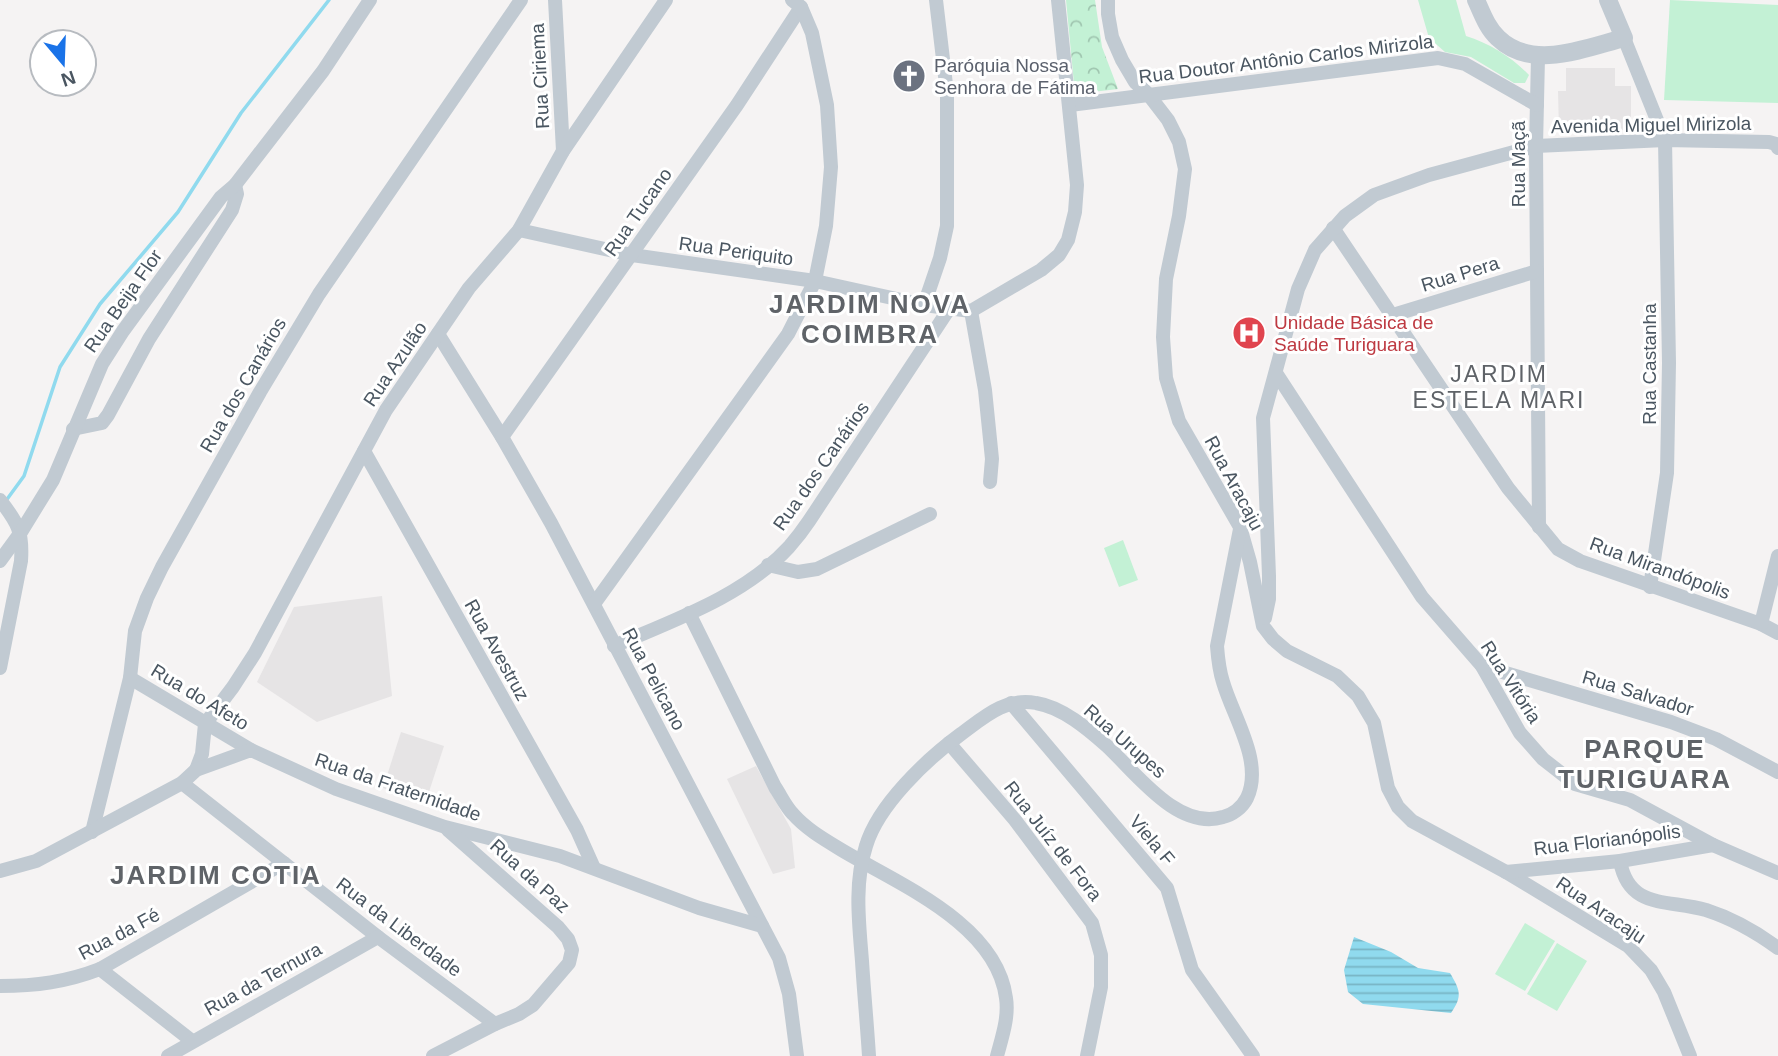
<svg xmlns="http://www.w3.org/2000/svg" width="1778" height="1056" viewBox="0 0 1778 1056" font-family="Helvetica,sans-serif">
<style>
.education{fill:#e6e4e5}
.forest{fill:url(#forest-crowns)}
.park{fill:#c3f1d5}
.water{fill:url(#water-rules)}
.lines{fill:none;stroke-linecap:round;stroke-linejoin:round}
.stream{stroke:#90daee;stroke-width:3.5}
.minor{stroke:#c1cad2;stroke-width:14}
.tertiary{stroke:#c1cad2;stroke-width:18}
.labels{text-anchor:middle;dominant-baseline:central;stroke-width:6;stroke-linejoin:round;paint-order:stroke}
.street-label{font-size:19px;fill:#4a5661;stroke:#fff}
.worship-label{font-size:19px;fill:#5b616d;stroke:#fff;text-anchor:start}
.health-label{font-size:19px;fill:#be3a42;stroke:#fff;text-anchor:start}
.quarter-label{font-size:23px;letter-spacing:2px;fill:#5f6368;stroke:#fff}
.district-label{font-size:26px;font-weight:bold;letter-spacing:2px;fill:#5f6368;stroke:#fff}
</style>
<defs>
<pattern id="forest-crowns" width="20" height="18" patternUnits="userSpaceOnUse" patternTransform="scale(1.75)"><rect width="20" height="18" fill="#c3f1d5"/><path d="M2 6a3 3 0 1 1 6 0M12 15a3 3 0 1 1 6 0" fill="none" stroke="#a0c6b0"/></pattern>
<pattern id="water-rules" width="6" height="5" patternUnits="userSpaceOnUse" patternTransform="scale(1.75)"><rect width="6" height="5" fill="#90daee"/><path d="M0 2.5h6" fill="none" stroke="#78b4c4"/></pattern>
</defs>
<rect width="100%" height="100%" fill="#f5f3f3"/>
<g class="education">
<polygon points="1566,68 1615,68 1615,86 1631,86 1631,130 1559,131 1558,91 1566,91"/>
<polygon points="382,596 392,696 317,722 257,682 294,607"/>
<polygon points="401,732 444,746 425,804 383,788"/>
<polygon points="756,766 791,829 795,868 773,874 727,779"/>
</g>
<polygon class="forest" points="1066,0 1095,0 1102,47 1118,89 1075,94"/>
<g class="park">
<path d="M1418,0h38l10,36c23,7 47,22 63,39l-4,8h-11l-43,-26 -26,-5 -16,-14z"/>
<polygon points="1670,0 1778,5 1778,103 1664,100"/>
<polygon points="1123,540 1138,580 1119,587 1104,548"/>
<polygon points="1525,923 1555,941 1525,991 1495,974"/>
<polygon points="1557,943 1587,961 1557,1011 1527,994"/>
</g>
<path class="water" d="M1354,937l37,15 27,16 32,5c10,17 13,23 1,40l-88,-9 -15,-12 -4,-22z"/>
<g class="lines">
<polyline class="stream" points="5,502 24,476 60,367 100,304 178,212 241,113 329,0"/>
<g class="minor">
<polyline points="555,0 563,151"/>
<polyline points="1108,0 1108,14 1112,37 1122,60 1135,82 1148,94 1168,120 1179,142 1185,169 1179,216 1166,279 1163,337 1166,378 1179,421 1240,527 1250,562 1263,626 1273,639 1287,651 1337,676 1358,696 1374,723 1388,788 1398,807 1412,821 1506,872 1628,946 1651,970 1664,992 1690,1056"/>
<polyline points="1624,38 1665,140 1669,363 1667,473 1650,587"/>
<polyline points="1538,57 1536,146 1539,527"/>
<polyline points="1070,105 1438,58 1465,64 1537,105"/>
<polyline points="1333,228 1508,488 1558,549 1580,561 1761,624 1778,633"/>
<polyline points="519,230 632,255 815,281 924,305 971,311 1041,270 1059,255 1068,240 1075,212 1077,185 1058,0"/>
<polyline points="924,305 940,258 947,226 947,93 936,0"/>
<polyline points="971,311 985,390 992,459 990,482"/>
<polyline points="1393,315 1537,271"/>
<polyline points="438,334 502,437 551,523 779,958 789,994 797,1056"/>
<polyline points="1276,373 1422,597 1482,666 1520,733 1543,759 1575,784 1630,800 1713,845 1778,873"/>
<polyline points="73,429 102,423 108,415 149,339 232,210 237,194 235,185"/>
<polyline points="502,437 737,105 801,7"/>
<polyline points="364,451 577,830 594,868"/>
<path d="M0,500c18,23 23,32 21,61l-21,107"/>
<polyline points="0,561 21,532 53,480 102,364 123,331 221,197 235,185 323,71 370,0"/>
<polyline points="768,565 798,572 817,569 930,514"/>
<polyline points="594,604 788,334 815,281 826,226 831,167 827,105 812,33 801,7 792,0"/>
<path d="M689,613l86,174c6,9 11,20 18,27 14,16 34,27 52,38 56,33 152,73 161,146 3,19 -4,39 -9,58"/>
<polyline points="1265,618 1269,599 1269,576 1263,418 1298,289 1315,250 1345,216 1374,195 1429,175 1536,146 1665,140 1769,142 1776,144 1778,148"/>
<polyline points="1761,624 1778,556"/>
<path d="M614,646c60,-26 130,-50 175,-99 7,-8 14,-17 20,-26l140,-212"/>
<polyline points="1482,666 1671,722 1716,739 1778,772"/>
<polyline points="130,678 251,750"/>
<polyline points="1011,703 1167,888 1192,970 1253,1056"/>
<polyline points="949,743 1015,820 1092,923 1101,955 1101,987 1087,1056"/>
<polyline points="196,770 202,754 205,724 233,687 255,653 386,410 469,288 519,230 563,151 666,0"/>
<polyline points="182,783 378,937 495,1024"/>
<polyline points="92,832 130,678 135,631 147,598 162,567 260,392 319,294 521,0"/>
<path d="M1620,861c9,49 48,38 86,49 25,8 50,22 72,38"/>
<polyline points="0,871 36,861 182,783 196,770 251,750 336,789 445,827 560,856 699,908 762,926"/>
<polyline points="1506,872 1620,861 1713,845"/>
<polyline points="100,969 192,1041"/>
<path d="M0,986c36,0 66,-4 100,-17l184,-106"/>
<polyline points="168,1056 378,937"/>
<polyline points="433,1056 495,1024 519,1014 533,1005 569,963 572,950 568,939 558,927 448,830"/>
<path d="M869,1056c-2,-32 -5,-63 -7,-95 -3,-38 -8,-78 4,-115 12,-41 61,-87 95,-112 22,-16 44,-37 75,-31 26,4 52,26 71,43 29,27 71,85 116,71 9,-2 19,-9 24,-19 17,-36 -14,-81 -24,-116 -4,-12 -5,-23 -6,-36l23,-117"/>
</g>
<path class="tertiary" d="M1476,0c6,13 11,28 22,38 34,33 87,10 126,0l-16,-38"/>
</g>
<defs>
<symbol id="church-disc" viewBox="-11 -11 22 22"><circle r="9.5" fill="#6b7280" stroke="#fff"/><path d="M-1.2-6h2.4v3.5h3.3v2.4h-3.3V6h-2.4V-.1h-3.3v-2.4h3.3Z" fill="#fff"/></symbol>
<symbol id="hospital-disc" viewBox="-11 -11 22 22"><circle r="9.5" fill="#e0444e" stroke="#fff"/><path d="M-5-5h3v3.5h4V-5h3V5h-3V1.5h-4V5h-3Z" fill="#fff"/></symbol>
</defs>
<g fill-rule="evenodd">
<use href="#church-disc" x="890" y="57" width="38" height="38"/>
<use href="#hospital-disc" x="1230" y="314" width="38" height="38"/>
</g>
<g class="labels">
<g class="street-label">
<text transform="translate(1286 59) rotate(-7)">Rua Doutor Antônio Carlos Mirizola</text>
<text transform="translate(540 76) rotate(-93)">Rua Ciriema</text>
<text transform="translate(1651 125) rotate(-1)">Avenida Miguel Mirizola</text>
<text transform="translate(1518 164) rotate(-90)">Rua Maçã</text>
<text transform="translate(638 212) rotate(-55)">Rua Tucano</text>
<text transform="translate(736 251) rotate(8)">Rua Periquito</text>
<text transform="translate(1460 274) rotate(-17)">Rua Pera</text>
<text transform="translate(123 301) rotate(-55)">Rua Beija Flor</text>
<text transform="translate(395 364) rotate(-56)">Rua Azulão</text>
<text transform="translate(1649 364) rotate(-90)">Rua Castanha</text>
<text transform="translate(243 385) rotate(-60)">Rua dos Canários</text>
<text transform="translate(821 466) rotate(-55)">Rua dos Canários</text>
<text transform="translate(1234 483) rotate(62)">Rua Aracaju</text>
<text transform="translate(1660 568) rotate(20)">Rua Mirandópolis</text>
<text transform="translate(497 650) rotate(61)">Rua Avestruz</text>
<text transform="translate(654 679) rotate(62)">Rua Pelicano</text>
<text transform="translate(1511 682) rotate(57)">Rua Vitória</text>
<text transform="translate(1638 693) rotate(17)">Rua Salvador</text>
<text transform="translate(200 697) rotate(31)">Rua do Afeto</text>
<text transform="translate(1125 741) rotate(41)">Rua Urupes</text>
<text transform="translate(398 787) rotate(19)">Rua da Fraternidade</text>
<text transform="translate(1152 840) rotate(50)">Viela F</text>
<text transform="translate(1607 840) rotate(-7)">Rua Florianópolis</text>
<text transform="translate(1053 841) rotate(52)">Rua Juíz de Fora</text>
<text transform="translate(530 876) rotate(42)">Rua da Paz</text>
<text transform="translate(1601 910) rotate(34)">Rua Aracaju</text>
<text transform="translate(399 927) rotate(37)">Rua da Liberdade</text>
<text transform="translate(119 934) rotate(-28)">Rua da Fé</text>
<text transform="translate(263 979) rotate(-29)">Rua da Ternura</text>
</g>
<g class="worship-label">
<text x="934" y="65">Paróquia Nossa<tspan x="934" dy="22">Senhora de Fátima</tspan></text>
</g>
<g class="health-label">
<text x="1274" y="322">Unidade Básica de<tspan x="1274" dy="22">Saúde Turiguara</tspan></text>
</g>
<g class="quarter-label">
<text x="1499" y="374">JARDIM<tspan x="1499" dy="26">ESTELA MARI</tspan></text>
</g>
<g class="district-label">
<text x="870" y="304">JARDIM NOVA<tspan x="870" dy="30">COIMBRA</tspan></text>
<text x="1645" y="749">PARQUE<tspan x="1645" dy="30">TURIGUARA</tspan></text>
<text x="216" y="875">JARDIM COTIA</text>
</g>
</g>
<g transform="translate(63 63) rotate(161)"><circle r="33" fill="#ffffff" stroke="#b7bbc0" stroke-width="2"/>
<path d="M0-5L12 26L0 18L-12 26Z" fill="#1a73e8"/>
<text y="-10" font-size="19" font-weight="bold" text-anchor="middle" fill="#4a5661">N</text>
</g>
</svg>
